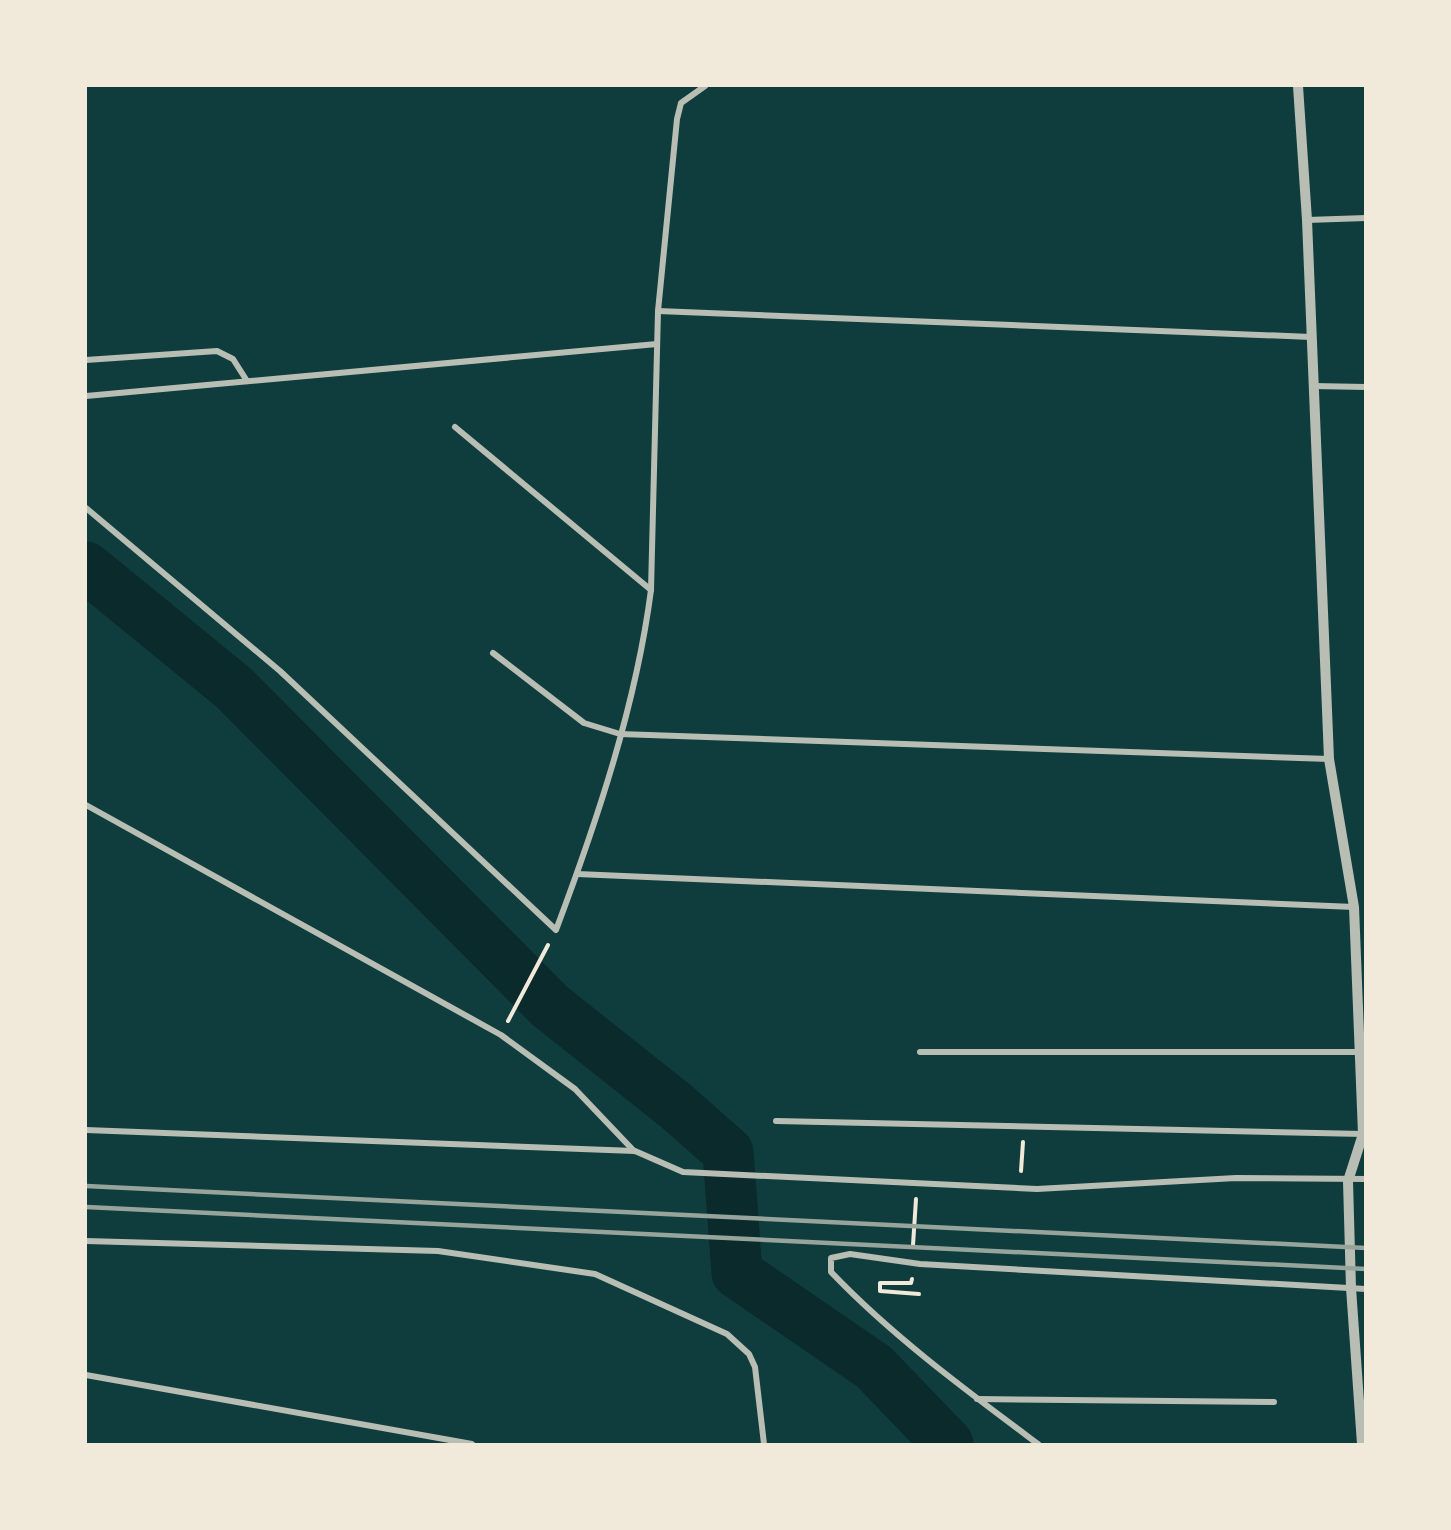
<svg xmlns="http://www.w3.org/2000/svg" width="1451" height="1530" viewBox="0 0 1451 1530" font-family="'Open Sans',sans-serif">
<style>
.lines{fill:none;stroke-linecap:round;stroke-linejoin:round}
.river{stroke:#0a2a2b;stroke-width:51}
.path{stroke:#f1e9da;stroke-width:4}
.minor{stroke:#b8beb3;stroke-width:6}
.tertiary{stroke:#b8beb3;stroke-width:10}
.rail{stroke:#97a49c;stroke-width:4.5}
</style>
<rect width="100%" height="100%" fill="#0f3d3e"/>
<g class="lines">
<polyline class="river" points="86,567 234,688 550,1006 676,1106 728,1152 737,1273 874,1367 948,1444"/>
<g class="path">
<polyline points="508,1021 548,945"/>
<polyline points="1021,1171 1023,1142"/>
<polyline points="913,1245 916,1199"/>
<polyline points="912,1279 911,1283 880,1283 880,1291 919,1294"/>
</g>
<g class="minor">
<polyline points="1307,220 1366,218"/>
<polyline points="658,311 1311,337"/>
<polyline points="86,360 217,351 233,359 247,381"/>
<polyline points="1313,386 1366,387"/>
<polyline points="86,396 657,344"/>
<polyline points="455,427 651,590"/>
<path d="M86,508l194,163 276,259c41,-109 80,-225 95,-340l7,-279 19,-192 4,-16 24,-17"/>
<polyline points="493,653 584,723 620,734 1329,759"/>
<polyline points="86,805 501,1035 575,1089 634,1151"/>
<polyline points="577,874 1354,907"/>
<polyline points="920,1052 1360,1052"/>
<polyline points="776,1121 1363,1134"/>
<polyline points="86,1130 635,1151 683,1172 1037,1189 1236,1178 1366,1179"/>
<polyline points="86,1241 438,1251 595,1274 727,1334 749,1354 755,1367 764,1444"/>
<polyline points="86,1375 472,1444"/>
<polyline points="977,1399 1274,1402"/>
<path d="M1038,1444c-71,-53 -146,-108 -207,-172v-14l19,-4 70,10 446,25"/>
</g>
<polyline class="tertiary" points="1298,86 1307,220 1329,759 1354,907 1363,1134 1348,1181 1351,1288 1362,1444"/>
<g class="rail">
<polyline points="86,1186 1366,1248"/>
<polyline points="86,1207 1366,1269"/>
</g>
</g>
<rect width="1451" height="1530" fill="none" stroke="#f1e9da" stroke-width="174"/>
</svg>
